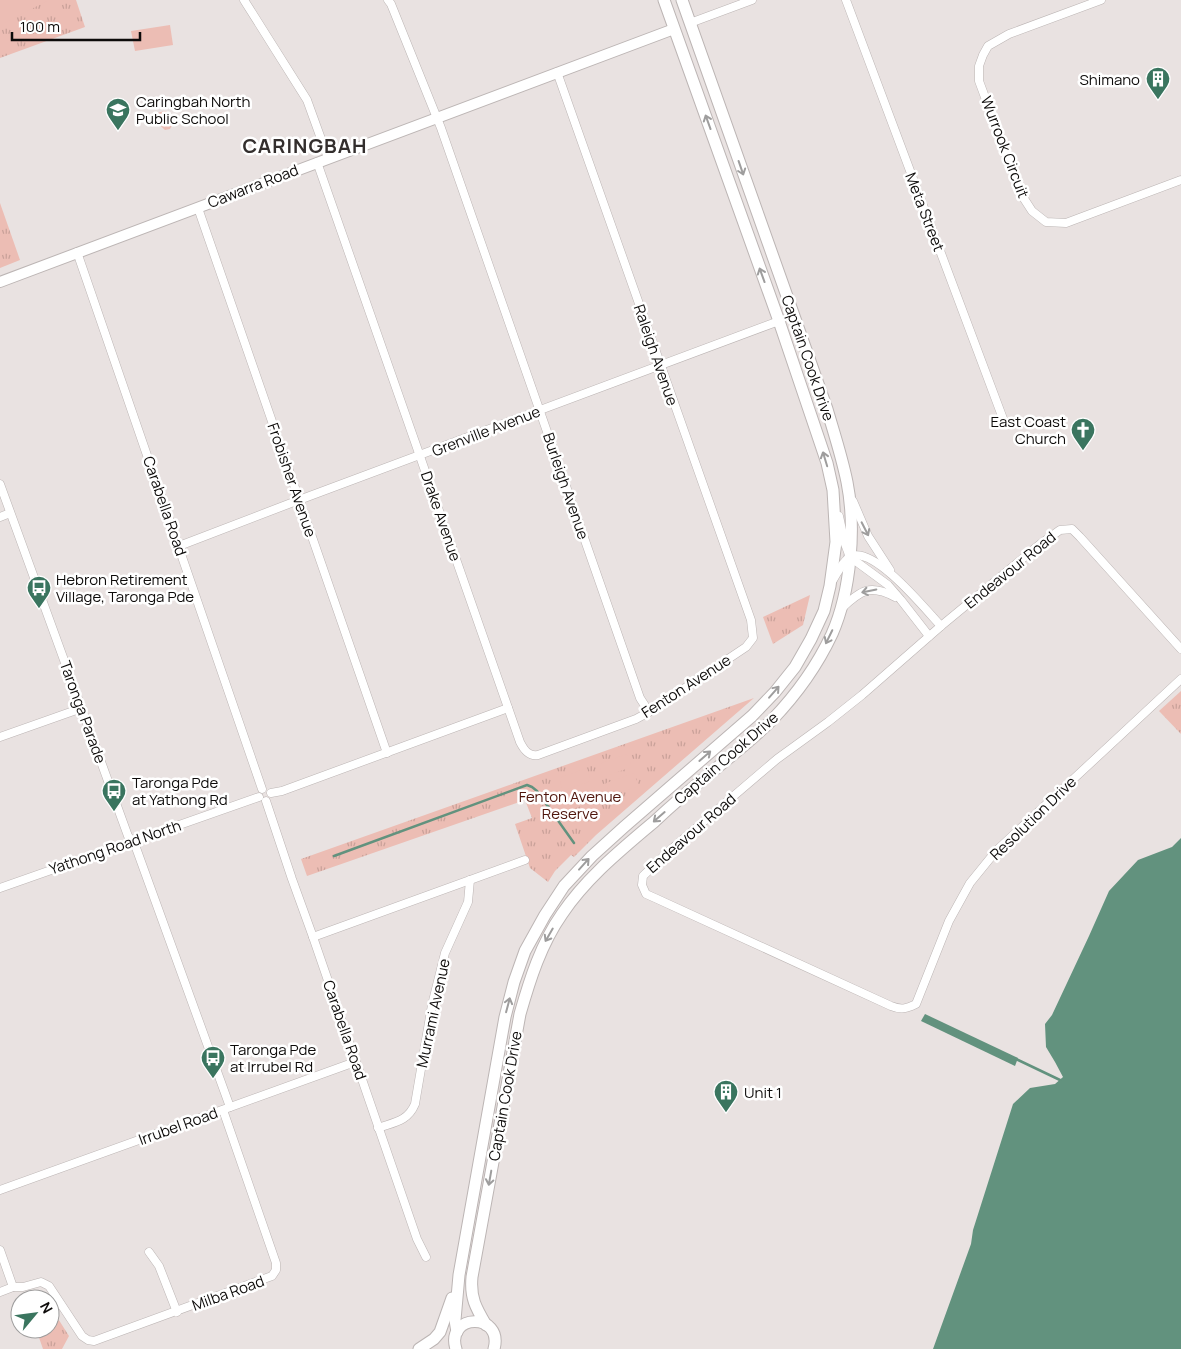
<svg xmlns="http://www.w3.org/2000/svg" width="1181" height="1349" viewBox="0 0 1181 1349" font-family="Manrope,sans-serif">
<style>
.grass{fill:url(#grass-tufts)}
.garden{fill:#ecbdb4}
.water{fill:#62927e}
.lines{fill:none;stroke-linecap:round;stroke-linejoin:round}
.stream{stroke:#62927e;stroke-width:2.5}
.minor-casing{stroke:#bcb5b4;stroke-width:9}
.tertiary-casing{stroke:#bcb5b4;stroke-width:12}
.secondary-casing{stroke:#bcb5b4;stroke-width:13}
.minor{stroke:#fff;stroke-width:8}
.tertiary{stroke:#fff;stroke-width:10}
.secondary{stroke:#fff;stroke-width:11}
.oneway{stroke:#9e9d9d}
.labels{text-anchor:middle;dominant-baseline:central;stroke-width:5;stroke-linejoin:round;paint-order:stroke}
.poi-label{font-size:15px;fill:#0d0b0a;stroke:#fff;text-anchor:start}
.street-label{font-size:15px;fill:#0d0b0a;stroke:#fff}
.park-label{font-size:15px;fill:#4f150c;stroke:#fff}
.district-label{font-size:20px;font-weight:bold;letter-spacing:1px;fill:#332e2d;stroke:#fff}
</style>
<defs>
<pattern id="grass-tufts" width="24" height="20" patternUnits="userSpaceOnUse" patternTransform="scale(1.25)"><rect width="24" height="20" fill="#ecbdb4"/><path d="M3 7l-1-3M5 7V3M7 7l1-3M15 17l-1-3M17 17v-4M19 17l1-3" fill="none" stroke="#c9a199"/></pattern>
</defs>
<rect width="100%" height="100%" fill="#e9e2e1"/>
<g class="grass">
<polygon points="0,0 76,0 85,27 0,58"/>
<path d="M165,111l4,2 3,12 -2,4 -5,1c-5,-5 -12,-9 -8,-17z"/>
<polygon points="0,203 20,260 0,268"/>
<polygon points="810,595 803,625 773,644 763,617"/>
<polygon points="1181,691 1181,734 1159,711"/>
<polygon points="754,698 596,835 574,857 571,855 555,871 548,882 530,868 515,824 532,818 525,800 307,876 301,859"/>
<polygon points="36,1291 43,1295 45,1299 25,1299 24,1296"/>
<polygon points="50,1306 69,1336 62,1349 43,1349 36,1329 50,1329"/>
</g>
<g class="garden">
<polygon points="0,0 49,0 0,25"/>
<polygon points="170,25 173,45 135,51 131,31"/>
<polygon points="627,754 632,767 603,777 599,764"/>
<polygon points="587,768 591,781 563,791 559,778"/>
<polygon points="634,773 639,786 610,796 606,783"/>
<polygon points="594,787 598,800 570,810 565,797"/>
</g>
<g class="water">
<polygon points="1181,838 1181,1349 933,1349 971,1244 973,1230 1013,1104 1030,1088 1055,1084 1063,1077 1055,1062 1046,1047 1045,1024 1052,1015 1089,936 1109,891 1138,860 1172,847"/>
<polygon points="925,1014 1018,1058 1015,1066 921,1021"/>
</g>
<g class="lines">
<g class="stream">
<polyline points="334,856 527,785 532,787 537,791 574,843"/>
<polyline points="1016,1059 1060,1080"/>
</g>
<defs>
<g id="minor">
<polyline points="244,0 307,100 328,158"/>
<polyline points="388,0 391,4 441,128 640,698 649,712"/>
<polyline points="846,0 1005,424"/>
<polyline points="1101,0 1009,34 988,46 983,55 979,66 979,81 1021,194 1032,211 1046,222 1066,223 1181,180"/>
<polyline points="690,23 752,0"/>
<path d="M317,162l203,580c4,8 9,15 18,13l98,-36 13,-7 97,-65 7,-9 -2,-18 -194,-548"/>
<polyline points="198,208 387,753"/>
<polyline points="77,252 262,789"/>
<polyline points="0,484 128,836 135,845 230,1107"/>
<polyline points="853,501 868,536 890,570"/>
<polyline points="839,516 845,544 850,557 888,585 901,600 929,636"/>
<polyline points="0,517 10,513"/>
<polyline points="179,546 299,500 779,321"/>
<path d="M833,580c5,-8 10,-20 19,-24 24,-8 73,53 89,70"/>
<path d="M842,608c19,-18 28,-24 53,-11"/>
<path d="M1181,649l-101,-112 -8,-8 -12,1 -21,15 -98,81 -79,69 -34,27 -51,37 -109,93 -25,24 -1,9 4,9 9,4 236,108c10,4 15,3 25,-2l33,-83 21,-38 26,-32 185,-172"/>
<polyline points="0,737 82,708"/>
<polyline points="271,793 282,791 508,708"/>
<polyline points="266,801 292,879 313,937 417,1239 426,1257"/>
<polyline points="0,888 259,797"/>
<polyline points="313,937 525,860"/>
<path d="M378,1128c17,-6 30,-7 37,-24l17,-99 13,-52 23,-51 2,-22"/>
<polyline points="0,1190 355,1062"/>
<polyline points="0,1250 13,1287"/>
<polyline points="149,1252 159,1266 177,1312"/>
<polyline points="0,1292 13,1287 23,1287 41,1282 49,1286 82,1336 88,1340 94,1341 272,1276 276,1270 276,1263 223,1110"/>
</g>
<polyline id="tertiary" points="0,282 674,29"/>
<g id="secondary">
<path d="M486,1325c-10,-17 -16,-27 -14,-48l48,-263c10,-35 21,-70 42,-100 25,-37 59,-64 93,-93 18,-17 37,-33 57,-49 20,-17 41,-33 60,-52 24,-25 45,-54 60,-86 19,-43 24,-107 15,-152 -5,-25 -13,-49 -20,-73l-145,-409"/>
<polyline points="457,1332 455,1320 459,1275 505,1017 514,982 525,951 545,915 564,886 592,856 624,827 752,716 775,692 795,667 811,639 824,611 830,586 836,542 833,490 827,463 779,321 664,0"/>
<polyline points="419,1349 434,1339 440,1332 452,1298"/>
<path d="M456,1349c-11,-36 48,-37 38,0"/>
</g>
</defs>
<use href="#minor" class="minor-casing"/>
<use href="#tertiary" class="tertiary-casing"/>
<use href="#secondary" class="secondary-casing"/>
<use href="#minor" class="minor"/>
<use href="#tertiary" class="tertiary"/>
<use href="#secondary" class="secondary"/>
</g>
<defs><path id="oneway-shaft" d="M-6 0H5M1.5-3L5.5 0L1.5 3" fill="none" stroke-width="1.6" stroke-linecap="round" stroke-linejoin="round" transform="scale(1.25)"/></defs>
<g class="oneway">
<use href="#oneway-shaft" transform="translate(708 122) rotate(-110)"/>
<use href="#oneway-shaft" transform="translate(741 168) rotate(71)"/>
<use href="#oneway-shaft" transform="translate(762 275) rotate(-110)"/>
<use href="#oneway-shaft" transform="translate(825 459) rotate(-107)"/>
<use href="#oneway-shaft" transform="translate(865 529) rotate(63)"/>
<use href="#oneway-shaft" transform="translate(869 591) rotate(168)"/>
<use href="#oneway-shaft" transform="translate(829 637) rotate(116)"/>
<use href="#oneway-shaft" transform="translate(774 692) rotate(-49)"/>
<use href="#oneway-shaft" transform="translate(705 756) rotate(-41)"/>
<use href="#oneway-shaft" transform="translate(659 817) rotate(139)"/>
<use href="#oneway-shaft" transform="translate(584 864) rotate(-48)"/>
<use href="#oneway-shaft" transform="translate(549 935) rotate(120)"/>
<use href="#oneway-shaft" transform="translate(508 1005) rotate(-75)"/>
<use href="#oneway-shaft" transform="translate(490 1178) rotate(100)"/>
</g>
<defs>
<symbol id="building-pin" viewBox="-11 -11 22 30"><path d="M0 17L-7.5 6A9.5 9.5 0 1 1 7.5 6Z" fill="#3a755f" stroke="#fff"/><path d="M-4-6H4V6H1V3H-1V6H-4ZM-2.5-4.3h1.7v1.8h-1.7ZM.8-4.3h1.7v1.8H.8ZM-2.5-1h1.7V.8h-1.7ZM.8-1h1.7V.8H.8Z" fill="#fff"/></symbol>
<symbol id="school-pin" viewBox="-11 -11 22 30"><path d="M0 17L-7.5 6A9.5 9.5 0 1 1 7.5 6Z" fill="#3a755f" stroke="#fff"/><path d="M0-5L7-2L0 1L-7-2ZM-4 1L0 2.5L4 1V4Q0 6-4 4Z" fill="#fff"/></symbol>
<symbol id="church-pin" viewBox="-11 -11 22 30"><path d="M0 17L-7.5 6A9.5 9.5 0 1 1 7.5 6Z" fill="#3a755f" stroke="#fff"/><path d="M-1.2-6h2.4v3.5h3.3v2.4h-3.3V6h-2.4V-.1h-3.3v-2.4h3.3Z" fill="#fff"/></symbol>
<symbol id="bus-pin" viewBox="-11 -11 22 30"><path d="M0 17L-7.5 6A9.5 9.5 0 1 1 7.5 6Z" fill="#3a755f" stroke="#fff"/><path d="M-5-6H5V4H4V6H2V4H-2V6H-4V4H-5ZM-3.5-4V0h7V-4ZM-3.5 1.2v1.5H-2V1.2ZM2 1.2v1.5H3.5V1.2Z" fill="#fff"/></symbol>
</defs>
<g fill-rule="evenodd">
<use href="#building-pin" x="1144" y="65" width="28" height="38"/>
<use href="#school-pin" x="104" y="96" width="28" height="38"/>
<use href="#church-pin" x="1069" y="416" width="28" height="38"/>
<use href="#bus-pin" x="25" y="574" width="28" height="38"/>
<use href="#bus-pin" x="100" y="777" width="28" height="38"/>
<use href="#bus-pin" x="199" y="1044" width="28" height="38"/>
<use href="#building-pin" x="712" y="1078" width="28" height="38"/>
</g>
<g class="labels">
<g class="poi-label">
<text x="1140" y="79" text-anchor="end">Shimano</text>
<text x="136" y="101">Caringbah North<tspan x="136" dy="17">Public School</tspan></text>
<text x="1066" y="421" text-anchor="end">East Coast<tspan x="1066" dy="17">Church</tspan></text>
<text x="56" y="579">Hebron Retirement<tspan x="56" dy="17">Village, Taronga Pde</tspan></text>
<text x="132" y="782">Taronga Pde<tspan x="132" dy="17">at Yathong Rd</tspan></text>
<text x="230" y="1049">Taronga Pde<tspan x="230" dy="17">at Irrubel Rd</tspan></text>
<text x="744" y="1092">Unit 1</text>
</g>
<g class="street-label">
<text transform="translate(1005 147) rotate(69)">Wurrook Circuit</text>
<text transform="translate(253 186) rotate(-21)">Cawarra Road</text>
<text transform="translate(925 212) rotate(69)">Meta Street</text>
<text transform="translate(656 355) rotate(71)">Raleigh Avenue</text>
<text transform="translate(808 358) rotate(71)">Captain Cook Drive</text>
<text transform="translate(486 431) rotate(-21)">Grenville Avenue</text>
<text transform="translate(292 480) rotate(71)">Frobisher Avenue</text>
<text transform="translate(566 486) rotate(71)">Burleigh Avenue</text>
<text transform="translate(165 506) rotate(71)">Carabella Road</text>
<text transform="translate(441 516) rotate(71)">Drake Avenue</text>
<text transform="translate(1010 570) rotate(-39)">Endeavour Road</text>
<text transform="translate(686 686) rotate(-33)">Fenton Avenue</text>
<text transform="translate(83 712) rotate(70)">Taronga Parade</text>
<text transform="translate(726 758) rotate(-41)">Captain Cook Drive</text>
<text transform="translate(1033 818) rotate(-44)">Resolution Drive</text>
<text transform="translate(691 833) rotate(-41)">Endeavour Road</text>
<text transform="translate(115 847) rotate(-19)">Yathong Road North</text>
<text transform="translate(433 1013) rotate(-78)">Murrami Avenue</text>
<text transform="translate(345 1030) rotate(71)">Carabella Road</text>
<text transform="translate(505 1096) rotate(-80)">Captain Cook Drive</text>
<text transform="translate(178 1126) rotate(-20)">Irrubel Road</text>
<text transform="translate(228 1293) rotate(-20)">Milba Road</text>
</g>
<g class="park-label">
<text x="570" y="796">Fenton Avenue<tspan x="570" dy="17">Reserve</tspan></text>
</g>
<g class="district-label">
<text x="305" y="145">CARINGBAH</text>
</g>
</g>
<g transform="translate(35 1314) rotate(61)"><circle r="24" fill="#ffffff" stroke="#9e9d9d"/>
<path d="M0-4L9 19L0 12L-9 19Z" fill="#3a755f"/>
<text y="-8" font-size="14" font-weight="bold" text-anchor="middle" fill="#0d0b0a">N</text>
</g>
<path d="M12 32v8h128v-8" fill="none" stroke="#0d0b0a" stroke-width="2.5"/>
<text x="20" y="32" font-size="15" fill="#0d0b0a" stroke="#ffffff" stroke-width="4" paint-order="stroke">100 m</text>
</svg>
